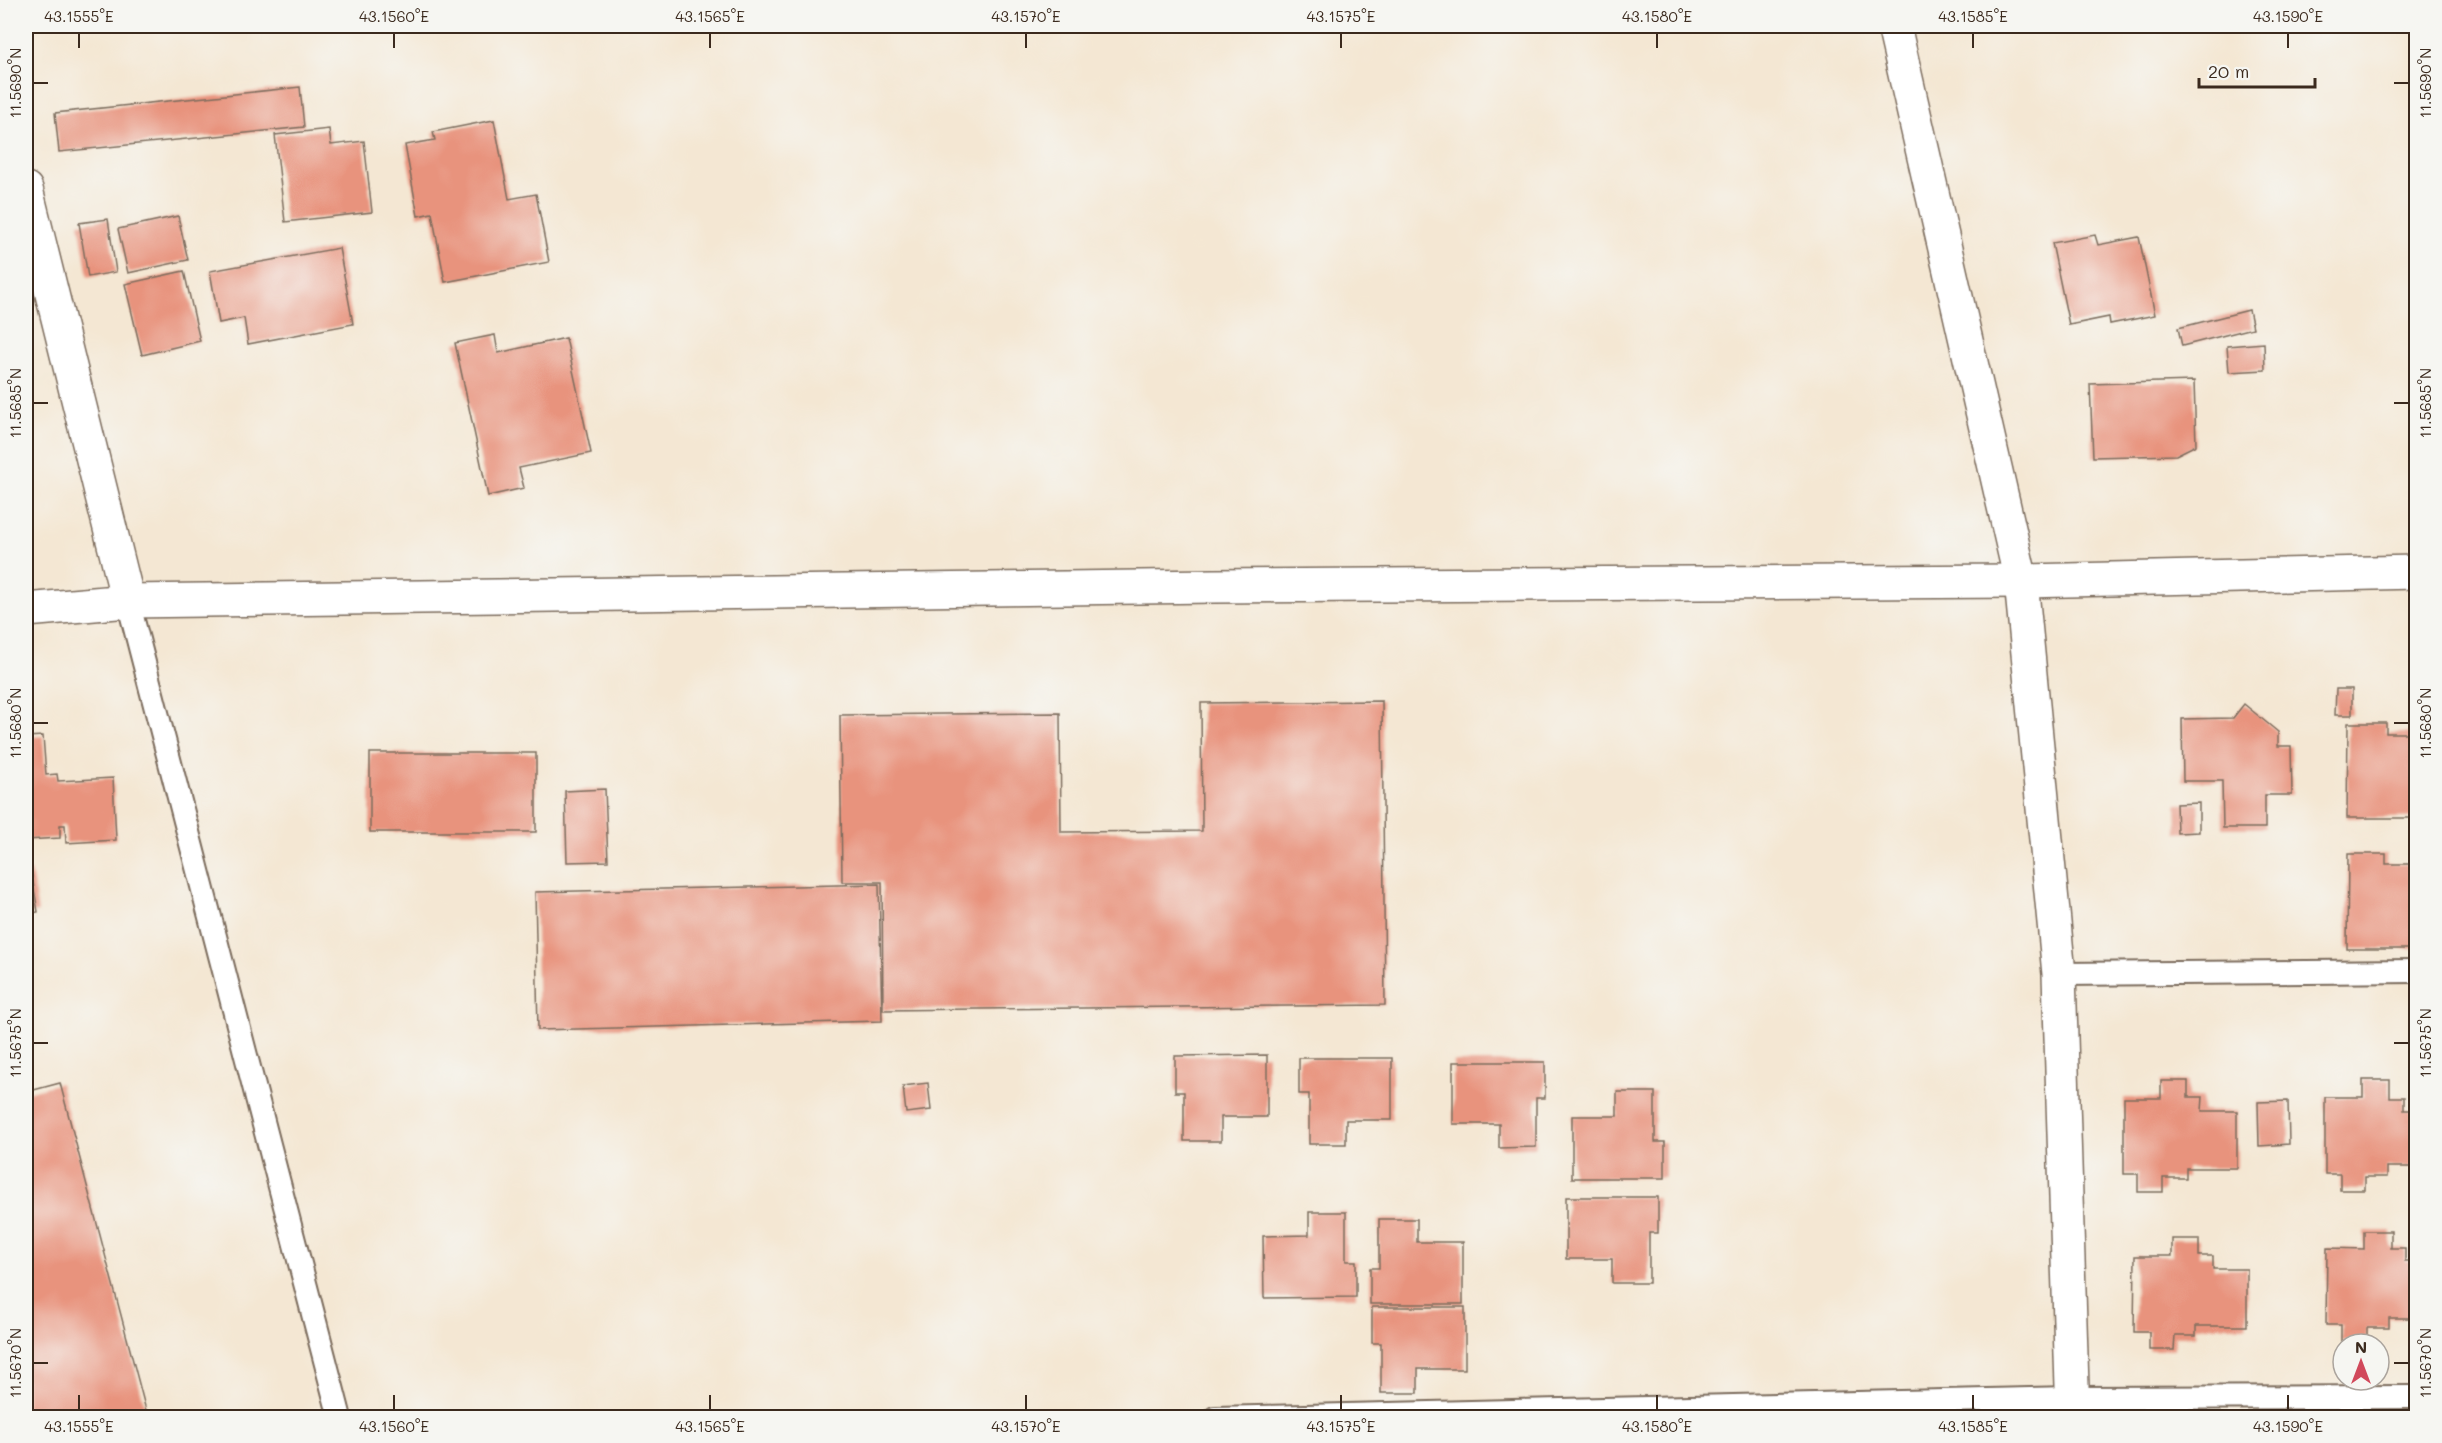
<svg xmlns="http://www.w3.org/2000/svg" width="2442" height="1443" viewBox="0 0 2442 1443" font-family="Mali,sans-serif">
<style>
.building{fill:#e8937d}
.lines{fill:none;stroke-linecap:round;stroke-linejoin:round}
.lane-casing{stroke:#7c6c5d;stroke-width:26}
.street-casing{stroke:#7c6c5d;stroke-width:36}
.secondary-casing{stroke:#7c6c5d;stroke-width:36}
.lane{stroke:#fff;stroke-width:22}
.street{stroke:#fff;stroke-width:33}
.secondary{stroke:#fff;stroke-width:33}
.ticks{fill:none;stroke:#3b2a1e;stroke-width:2}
.neatline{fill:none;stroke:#3b2a1e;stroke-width:2}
.ticks-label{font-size:15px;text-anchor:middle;fill:#3b2a1e}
</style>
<rect width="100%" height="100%" fill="#f6f6f2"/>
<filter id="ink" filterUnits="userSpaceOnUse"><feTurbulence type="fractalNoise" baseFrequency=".0167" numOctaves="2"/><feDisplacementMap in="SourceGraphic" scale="12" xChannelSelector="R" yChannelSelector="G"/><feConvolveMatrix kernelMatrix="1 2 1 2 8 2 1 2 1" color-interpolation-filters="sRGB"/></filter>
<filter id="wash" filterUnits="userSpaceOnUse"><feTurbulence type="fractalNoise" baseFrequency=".008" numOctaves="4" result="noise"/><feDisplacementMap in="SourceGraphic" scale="24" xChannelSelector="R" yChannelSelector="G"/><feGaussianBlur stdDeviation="1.35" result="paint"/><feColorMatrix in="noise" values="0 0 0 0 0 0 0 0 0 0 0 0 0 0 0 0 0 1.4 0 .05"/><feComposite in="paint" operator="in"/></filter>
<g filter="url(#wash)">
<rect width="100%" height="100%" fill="#f4e7d3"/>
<g id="blocks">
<g class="building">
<polygon points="300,87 304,127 59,152 55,113"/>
<polygon points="494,120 509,199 536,194 549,262 445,282 432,213 418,216 405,145 435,140 433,132"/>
<polygon points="329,129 331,145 364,141 372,212 285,222 275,135"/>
<polygon points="178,216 188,260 128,273 118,229"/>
<polygon points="108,219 116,272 88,277 79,223"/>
<polygon points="2095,235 2098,245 2139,237 2155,315 2110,324 2109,317 2069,325 2052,243"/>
<polygon points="339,248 353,324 248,344 244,318 219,323 210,271"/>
<polygon points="184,271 200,341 142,355 125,284"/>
<polygon points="2249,310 2253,328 2182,346 2178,328"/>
<polygon points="495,335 498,353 566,338 591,453 519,468 524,488 488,496 455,343"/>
<polygon points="2264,343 2265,370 2229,372 2227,346"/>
<polygon points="2194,381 2196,445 2176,455 2093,457 2090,384"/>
<polygon points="2336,689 2352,689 2352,715 2335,715"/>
<polygon points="1382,701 1385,1005 883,1010 882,882 842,882 840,715 1060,713 1061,832 1202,831 1201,703"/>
<polygon points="2244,704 2278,732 2278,746 2291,746 2292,795 2265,795 2265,828 2223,828 2222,781 2183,781 2182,719 2233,718"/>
<polygon points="2348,723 2386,723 2386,733 2416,733 2416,818 2347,818"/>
<polygon points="43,736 46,775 57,774 58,781 113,778 116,840 66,843 65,825 60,825 60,838 26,840 26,737"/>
<rect x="370" y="753" width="166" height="79"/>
<polygon points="605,789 608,861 567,862 565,791"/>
<polygon points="2199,803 2199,832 2177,833 2176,804"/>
<polygon points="2348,854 2386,854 2386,864 2416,864 2416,949 2347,949"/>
<polygon points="31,871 38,912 26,914 26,872"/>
<polygon points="879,884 882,1021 538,1030 535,892"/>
<polygon points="1267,1055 1267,1117 1221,1117 1221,1141 1184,1141 1184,1092 1175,1092 1175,1056"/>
<polygon points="1299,1058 1392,1058 1392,1120 1346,1120 1346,1144 1309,1144 1309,1094 1299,1094"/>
<polygon points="1453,1062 1545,1062 1545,1098 1536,1098 1536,1147 1499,1148 1499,1124 1453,1124"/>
<polygon points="2363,1080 2390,1080 2390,1097 2404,1097 2404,1110 2416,1110 2416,1167 2387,1167 2387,1177 2365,1177 2365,1190 2340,1190 2340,1174 2325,1174 2325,1097 2363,1097"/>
<polygon points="2161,1081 2188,1081 2188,1097 2203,1097 2202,1111 2237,1111 2237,1168 2186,1168 2186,1178 2163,1178 2163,1192 2138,1192 2138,1174 2124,1174 2124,1098 2161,1098"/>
<polygon points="60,1083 148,1418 26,1418 26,1092"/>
<polygon points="928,1083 931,1110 906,1113 903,1086"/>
<polygon points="1617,1092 1655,1092 1655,1142 1665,1142 1665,1178 1572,1178 1572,1116 1617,1116"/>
<polygon points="2288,1101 2289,1144 2259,1146 2258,1102"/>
<polygon points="1566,1197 1658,1197 1658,1233 1649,1233 1649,1283 1612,1283 1612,1259 1566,1259"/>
<polygon points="1309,1212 1346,1212 1346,1261 1356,1261 1356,1297 1264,1298 1263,1236 1309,1235"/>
<polygon points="1379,1219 1417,1219 1417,1242 1463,1242 1463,1304 1370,1304 1370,1268 1379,1268"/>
<polygon points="2364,1231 2391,1231 2391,1248 2405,1248 2405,1261 2416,1261 2416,1318 2389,1318 2389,1328 2367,1328 2367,1341 2341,1341 2341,1325 2326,1325 2327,1248 2364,1249"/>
<polygon points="2172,1239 2199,1239 2199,1256 2213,1256 2213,1269 2247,1269 2247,1326 2196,1326 2196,1336 2175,1336 2174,1350 2149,1350 2149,1332 2134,1332 2135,1256 2172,1256"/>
<polygon points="1372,1307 1465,1307 1465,1369 1418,1369 1418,1393 1381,1393 1381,1343 1372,1343"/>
</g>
</g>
</g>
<g filter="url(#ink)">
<use href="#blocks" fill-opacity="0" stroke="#7c6c5d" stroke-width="1.5"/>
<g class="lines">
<defs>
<g id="lane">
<polyline points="128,601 340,1418"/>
<polyline points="2059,974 2416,971"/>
<polyline points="1215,1418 2072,1398 2416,1397"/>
</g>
<g id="street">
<polyline points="1894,26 2021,581 2059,974 2073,1418"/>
<polyline points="26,189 128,601"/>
</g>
<polyline id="secondary" points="26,610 128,601 1214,586 2021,581 2416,572"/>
</defs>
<use href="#lane" class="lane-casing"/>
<use href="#street" class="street-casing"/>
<use href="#secondary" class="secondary-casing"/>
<use href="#lane" class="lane"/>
<use href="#street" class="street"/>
<use href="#secondary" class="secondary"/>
</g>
</g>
<path class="ticks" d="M79,33v15M394,33v15M710,33v15M1026,33v15M1341,33v15M1657,33v15M1973,33v15M2288,33v15M33,83h15M2394,83h15M33,403h15M2394,403h15M33,723h15M2394,723h15M33,1043h15M2394,1043h15M33,1363h15M2394,1363h15M79,1395v15M394,1395v15M710,1395v15M1026,1395v15M1341,1395v15M1657,1395v15M1973,1395v15M2288,1395v15"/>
<rect width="2442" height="1443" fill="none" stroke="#f6f6f2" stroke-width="66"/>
<g transform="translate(2361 1362)"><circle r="28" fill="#f6f6f2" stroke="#aba49d" stroke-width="1.5"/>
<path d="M0-4.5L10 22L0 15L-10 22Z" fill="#d1495b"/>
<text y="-9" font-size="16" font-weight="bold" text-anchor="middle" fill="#3b2a1e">N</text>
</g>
<path d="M2199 78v9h116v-9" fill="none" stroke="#3b2a1e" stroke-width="3"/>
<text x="2208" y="78" font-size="18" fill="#3b2a1e" stroke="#f6f6f2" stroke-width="4.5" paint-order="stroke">20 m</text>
<rect x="33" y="33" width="2376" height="1377" class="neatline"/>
<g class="ticks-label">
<text x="79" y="22">43.1555°E</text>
<text x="394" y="22">43.1560°E</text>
<text x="710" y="22">43.1565°E</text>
<text x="1026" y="22">43.1570°E</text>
<text x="1341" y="22">43.1575°E</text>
<text x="1657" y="22">43.1580°E</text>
<text x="1973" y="22">43.1585°E</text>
<text x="2288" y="22">43.1590°E</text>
<text transform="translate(16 83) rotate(-90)" y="5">11.5690°N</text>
<text transform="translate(2426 83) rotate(-90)" y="5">11.5690°N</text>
<text transform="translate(16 403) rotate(-90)" y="5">11.5685°N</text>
<text transform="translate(2426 403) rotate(-90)" y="5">11.5685°N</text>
<text transform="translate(16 723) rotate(-90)" y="5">11.5680°N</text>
<text transform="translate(2426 723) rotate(-90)" y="5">11.5680°N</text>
<text transform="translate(16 1043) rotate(-90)" y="5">11.5675°N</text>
<text transform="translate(2426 1043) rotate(-90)" y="5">11.5675°N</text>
<text transform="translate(16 1363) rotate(-90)" y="5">11.5670°N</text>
<text transform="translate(2426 1363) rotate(-90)" y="5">11.5670°N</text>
<text x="79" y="1432">43.1555°E</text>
<text x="394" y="1432">43.1560°E</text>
<text x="710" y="1432">43.1565°E</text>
<text x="1026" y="1432">43.1570°E</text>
<text x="1341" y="1432">43.1575°E</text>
<text x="1657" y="1432">43.1580°E</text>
<text x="1973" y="1432">43.1585°E</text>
<text x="2288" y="1432">43.1590°E</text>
</g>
</svg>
